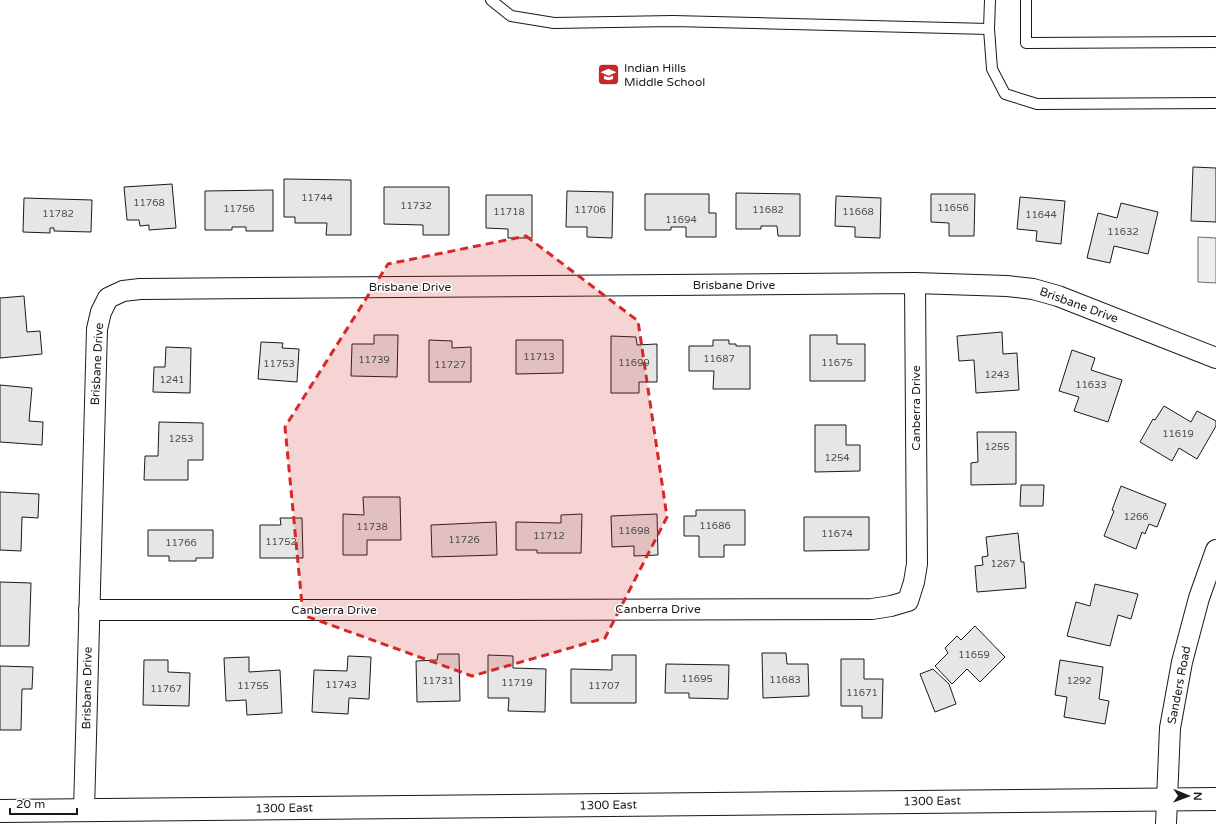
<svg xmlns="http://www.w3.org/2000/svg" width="1216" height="824" viewBox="0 0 1216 824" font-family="'Varela Round',sans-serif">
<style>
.pitch{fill:#ededed;stroke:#6a6a6a}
.building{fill:#e6e6e6;stroke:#1a1a1a}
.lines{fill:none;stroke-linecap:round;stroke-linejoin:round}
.service-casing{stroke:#1a1a1a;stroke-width:12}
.minor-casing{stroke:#1a1a1a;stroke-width:22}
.primary-casing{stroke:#1a1a1a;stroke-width:24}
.service{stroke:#fff;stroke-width:10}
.minor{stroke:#fff;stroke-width:20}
.primary{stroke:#fff;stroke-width:22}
.marked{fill:#d62828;fill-opacity:0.2;stroke:#d62828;stroke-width:3;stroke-dasharray:8 5;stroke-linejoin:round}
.labels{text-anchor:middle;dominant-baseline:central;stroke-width:3;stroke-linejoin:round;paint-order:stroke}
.number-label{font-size:10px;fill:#4d4d4d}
.poi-label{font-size:12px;fill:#1a1a1a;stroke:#fff;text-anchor:start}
.street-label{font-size:12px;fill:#1a1a1a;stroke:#fff}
</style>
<rect width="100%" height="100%" fill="#fff"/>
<polygon class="pitch" points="1198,237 1216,238 1216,283 1198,282"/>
<g class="building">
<polygon points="1193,167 1216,168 1216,222 1191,221"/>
<polygon points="284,179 351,180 351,235 326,235 327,223 295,223 295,217 284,217"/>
<polygon points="172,184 176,228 149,230 149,225 140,226 139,220 127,220 124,187"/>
<polygon points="384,187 449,187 449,235 423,235 423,225 384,224"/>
<polygon points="273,190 273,231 246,231 246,227 232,227 232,230 205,230 205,191"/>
<polygon points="567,191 613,192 612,238 587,237 587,227 566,227"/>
<polygon points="736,193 800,194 800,236 778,236 777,226 761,226 761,229 736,229"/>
<polygon points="645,194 709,194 709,213 716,213 716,237 686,237 686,227 671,227 671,230 645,230"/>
<polygon points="931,194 975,194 974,236 949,236 949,223 931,222"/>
<polygon points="486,195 532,195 532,238 508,238 508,229 486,228"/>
<polygon points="836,196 881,198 880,238 855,237 855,227 835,226"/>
<polygon points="1020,197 1065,201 1061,244 1036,241 1037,231 1017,229"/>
<polygon points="24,198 92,200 91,232 54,231 54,228 50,228 50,233 23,232"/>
<polygon points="1121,203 1158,212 1148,254 1114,246 1110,263 1087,258 1098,213 1117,218"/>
<polygon points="24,296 27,332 40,331 42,354 0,358 0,298"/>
<polygon points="1002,332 1003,354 1017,353 1019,390 976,393 974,360 959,361 957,336"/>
<polygon points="374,335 398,335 397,377 351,376 352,344 374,344"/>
<polygon points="810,335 837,335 837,344 865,344 865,381 810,381"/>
<polygon points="611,336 636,337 637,345 657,344 657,382 639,382 639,393 611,393"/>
<polygon points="429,340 452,341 452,348 471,347 471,382 429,382"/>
<polygon points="516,340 563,340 563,373 516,374"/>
<polygon points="713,340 729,340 729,344 736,344 736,346 750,346 750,389 713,389 714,371 689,371 689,346 713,346"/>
<polygon points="261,342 283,343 282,348 299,349 297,382 258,379"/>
<polygon points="166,347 191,348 190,393 153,392 154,367 165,367"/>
<polygon points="1072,350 1095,358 1091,370 1122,380 1108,422 1074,411 1079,397 1059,391"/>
<polygon points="0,385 32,388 29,421 43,422 42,445 0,442"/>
<polygon points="1164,406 1191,422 1197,411 1216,421 1216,426 1197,459 1179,448 1172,461 1140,442 1153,419 1155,420"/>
<polygon points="159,422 203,423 203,460 188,460 188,480 144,480 145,456 158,456"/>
<polygon points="815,425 846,425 846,445 860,445 860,471 815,472"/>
<polygon points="977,432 1016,432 1016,484 971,485 971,463 978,462"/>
<polygon points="1021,485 1044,485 1043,506 1020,506"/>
<polygon points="1121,486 1166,504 1157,527 1149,524 1145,534 1142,532 1136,549 1104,536 1114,511 1112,510"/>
<polygon points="0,492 39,494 38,518 22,517 21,551 0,550"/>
<polygon points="363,497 400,497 401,540 367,540 367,555 343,555 343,514 364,515"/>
<polygon points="696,510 745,510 745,545 724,545 724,557 699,557 699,536 684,536 684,516 696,516"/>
<polygon points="582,514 581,553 537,553 537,550 516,550 516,522 561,523 561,515"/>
<polygon points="657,514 658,555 634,556 634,546 612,547 611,516"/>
<polygon points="804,517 869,517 869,550 804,551"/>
<polygon points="280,518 302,518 303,558 260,558 260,525 281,525"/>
<polygon points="496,522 497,555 432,557 431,525"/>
<polygon points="148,530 213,530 213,558 196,558 196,561 169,561 169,556 148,556"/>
<polygon points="1018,533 1021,562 1024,562 1026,588 977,592 975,566 983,565 982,557 988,556 986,537"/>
<polygon points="0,582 31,583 29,646 0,646"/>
<polygon points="1095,584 1138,594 1131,619 1118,615 1110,646 1067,636 1076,602 1090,606"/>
<polygon points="975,626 1005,657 980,682 967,669 952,684 935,666 948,653 945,648 957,636 961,640"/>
<polygon points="762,653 786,653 787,664 808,664 809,696 763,698"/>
<polygon points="438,654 459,654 460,701 417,702 416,661 437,660"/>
<polygon points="488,655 513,656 513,668 546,669 545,712 508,711 509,698 488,698"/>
<polygon points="612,655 636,655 636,703 571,703 571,669 612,670"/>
<polygon points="348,656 371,657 369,699 349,698 348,714 312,712 314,670 347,671"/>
<polygon points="249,657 249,672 280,670 282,713 247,715 246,700 226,701 224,658"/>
<polygon points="841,659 864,659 864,679 883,679 882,718 862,718 862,706 841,706"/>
<polygon points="144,660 168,660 168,672 190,673 189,706 143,705"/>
<polygon points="1060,660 1103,667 1099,699 1109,701 1105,724 1064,717 1067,697 1055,695"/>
<polygon points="666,664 729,665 728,699 689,698 689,693 665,693"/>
<polygon points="0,666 33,667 32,689 22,689 21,730 0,730"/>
<polygon points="933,669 949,684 956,704 935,712 920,674"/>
</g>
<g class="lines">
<defs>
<g id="service">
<polyline points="491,0 511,16 554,23 673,21 989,29"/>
<polyline points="990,0 989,29 992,69 1005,94 1037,104 1216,103"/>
<polyline points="1026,0 1026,43 1216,42"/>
</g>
<g id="minor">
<polyline points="89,610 478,610 872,609 891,606 908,601 914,582 917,564 915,283"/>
<polyline points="84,811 97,329 101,312 108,298 123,291 140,289 915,283 1007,286 1033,289 1058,296 1216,358"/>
<polyline points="1166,824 1170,728 1182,662 1199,598 1216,550"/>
</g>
<polyline id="primary" points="0,811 1216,799"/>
</defs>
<use href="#service" class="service-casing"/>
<use href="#minor" class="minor-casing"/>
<use href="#primary" class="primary-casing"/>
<use href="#service" class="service"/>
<use href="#minor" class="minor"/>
<use href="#primary" class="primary"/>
</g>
<path class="marked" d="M526,236l112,85 29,196 -62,121 -133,38 -169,-61 -18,-188 103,-163z"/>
<defs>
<symbol id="school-square" viewBox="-11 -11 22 22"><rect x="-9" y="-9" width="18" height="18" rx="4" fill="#c62828" stroke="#fff"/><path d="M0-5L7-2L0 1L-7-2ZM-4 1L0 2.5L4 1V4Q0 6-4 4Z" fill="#fff"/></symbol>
</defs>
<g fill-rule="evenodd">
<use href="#school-square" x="596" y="62" width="25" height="25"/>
</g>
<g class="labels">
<g class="number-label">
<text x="317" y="198">11744</text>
<text x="149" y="203">11768</text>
<text x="416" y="206">11732</text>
<text x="953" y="208">11656</text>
<text x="239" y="209">11756</text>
<text x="590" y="210">11706</text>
<text x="768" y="210">11682</text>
<text x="509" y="212">11718</text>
<text x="858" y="212">11668</text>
<text x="58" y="214">11782</text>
<text x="1041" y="215">11644</text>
<text x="681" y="220">11694</text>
<text x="1123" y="232">11632</text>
<text x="539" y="357">11713</text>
<text x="719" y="359">11687</text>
<text x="374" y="360">11739</text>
<text x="634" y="363">11699</text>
<text x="837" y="363">11675</text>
<text x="279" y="364">11753</text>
<text x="450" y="365">11727</text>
<text x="997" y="375">1243</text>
<text x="172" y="380">1241</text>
<text x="1091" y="385">11633</text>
<text x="1178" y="434">11619</text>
<text x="181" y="439">1253</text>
<text x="997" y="447">1255</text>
<text x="837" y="458">1254</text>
<text x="1136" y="517">1266</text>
<text x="715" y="526">11686</text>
<text x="372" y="527">11738</text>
<text x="634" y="531">11698</text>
<text x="837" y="534">11674</text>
<text x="549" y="536">11712</text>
<text x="464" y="540">11726</text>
<text x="281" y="542">11752</text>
<text x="181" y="543">11766</text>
<text x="1003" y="564">1267</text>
<text x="974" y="655">11659</text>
<text x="697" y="679">11695</text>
<text x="785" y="680">11683</text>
<text x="438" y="681">11731</text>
<text x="1079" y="681">1292</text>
<text x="517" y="683">11719</text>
<text x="341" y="685">11743</text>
<text x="253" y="686">11755</text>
<text x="604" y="686">11707</text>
<text x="166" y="689">11767</text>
<text x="862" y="693">11671</text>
</g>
<g class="poi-label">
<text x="624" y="68">Indian Hills<tspan x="624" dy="14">Middle School</tspan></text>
</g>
<g class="street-label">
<text x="734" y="285">Brisbane Drive</text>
<text x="410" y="287">Brisbane Drive</text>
<text transform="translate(1079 305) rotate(20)">Brisbane Drive</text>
<text transform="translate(97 364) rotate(-87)">Brisbane Drive</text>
<text transform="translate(916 408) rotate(-90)">Canberra Drive</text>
<text x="658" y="609">Canberra Drive</text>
<text x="334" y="610">Canberra Drive</text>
<text transform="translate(1179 685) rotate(-79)">Sanders Road</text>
<text transform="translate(87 688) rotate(-89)">Brisbane Drive</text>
<text transform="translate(932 801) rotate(-1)">1300 East</text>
<text transform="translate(608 805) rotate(-1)">1300 East</text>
<text transform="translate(284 808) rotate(-1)">1300 East</text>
</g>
</g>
<g transform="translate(1188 796) rotate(91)" stroke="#ffffff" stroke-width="3" paint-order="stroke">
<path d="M0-3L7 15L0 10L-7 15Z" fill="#1a1a1a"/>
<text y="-6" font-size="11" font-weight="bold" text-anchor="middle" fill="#1a1a1a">N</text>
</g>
<path d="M10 808v6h67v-6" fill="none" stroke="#1a1a1a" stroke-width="2"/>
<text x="16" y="808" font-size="12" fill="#1a1a1a" stroke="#ffffff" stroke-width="3" paint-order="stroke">20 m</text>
</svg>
